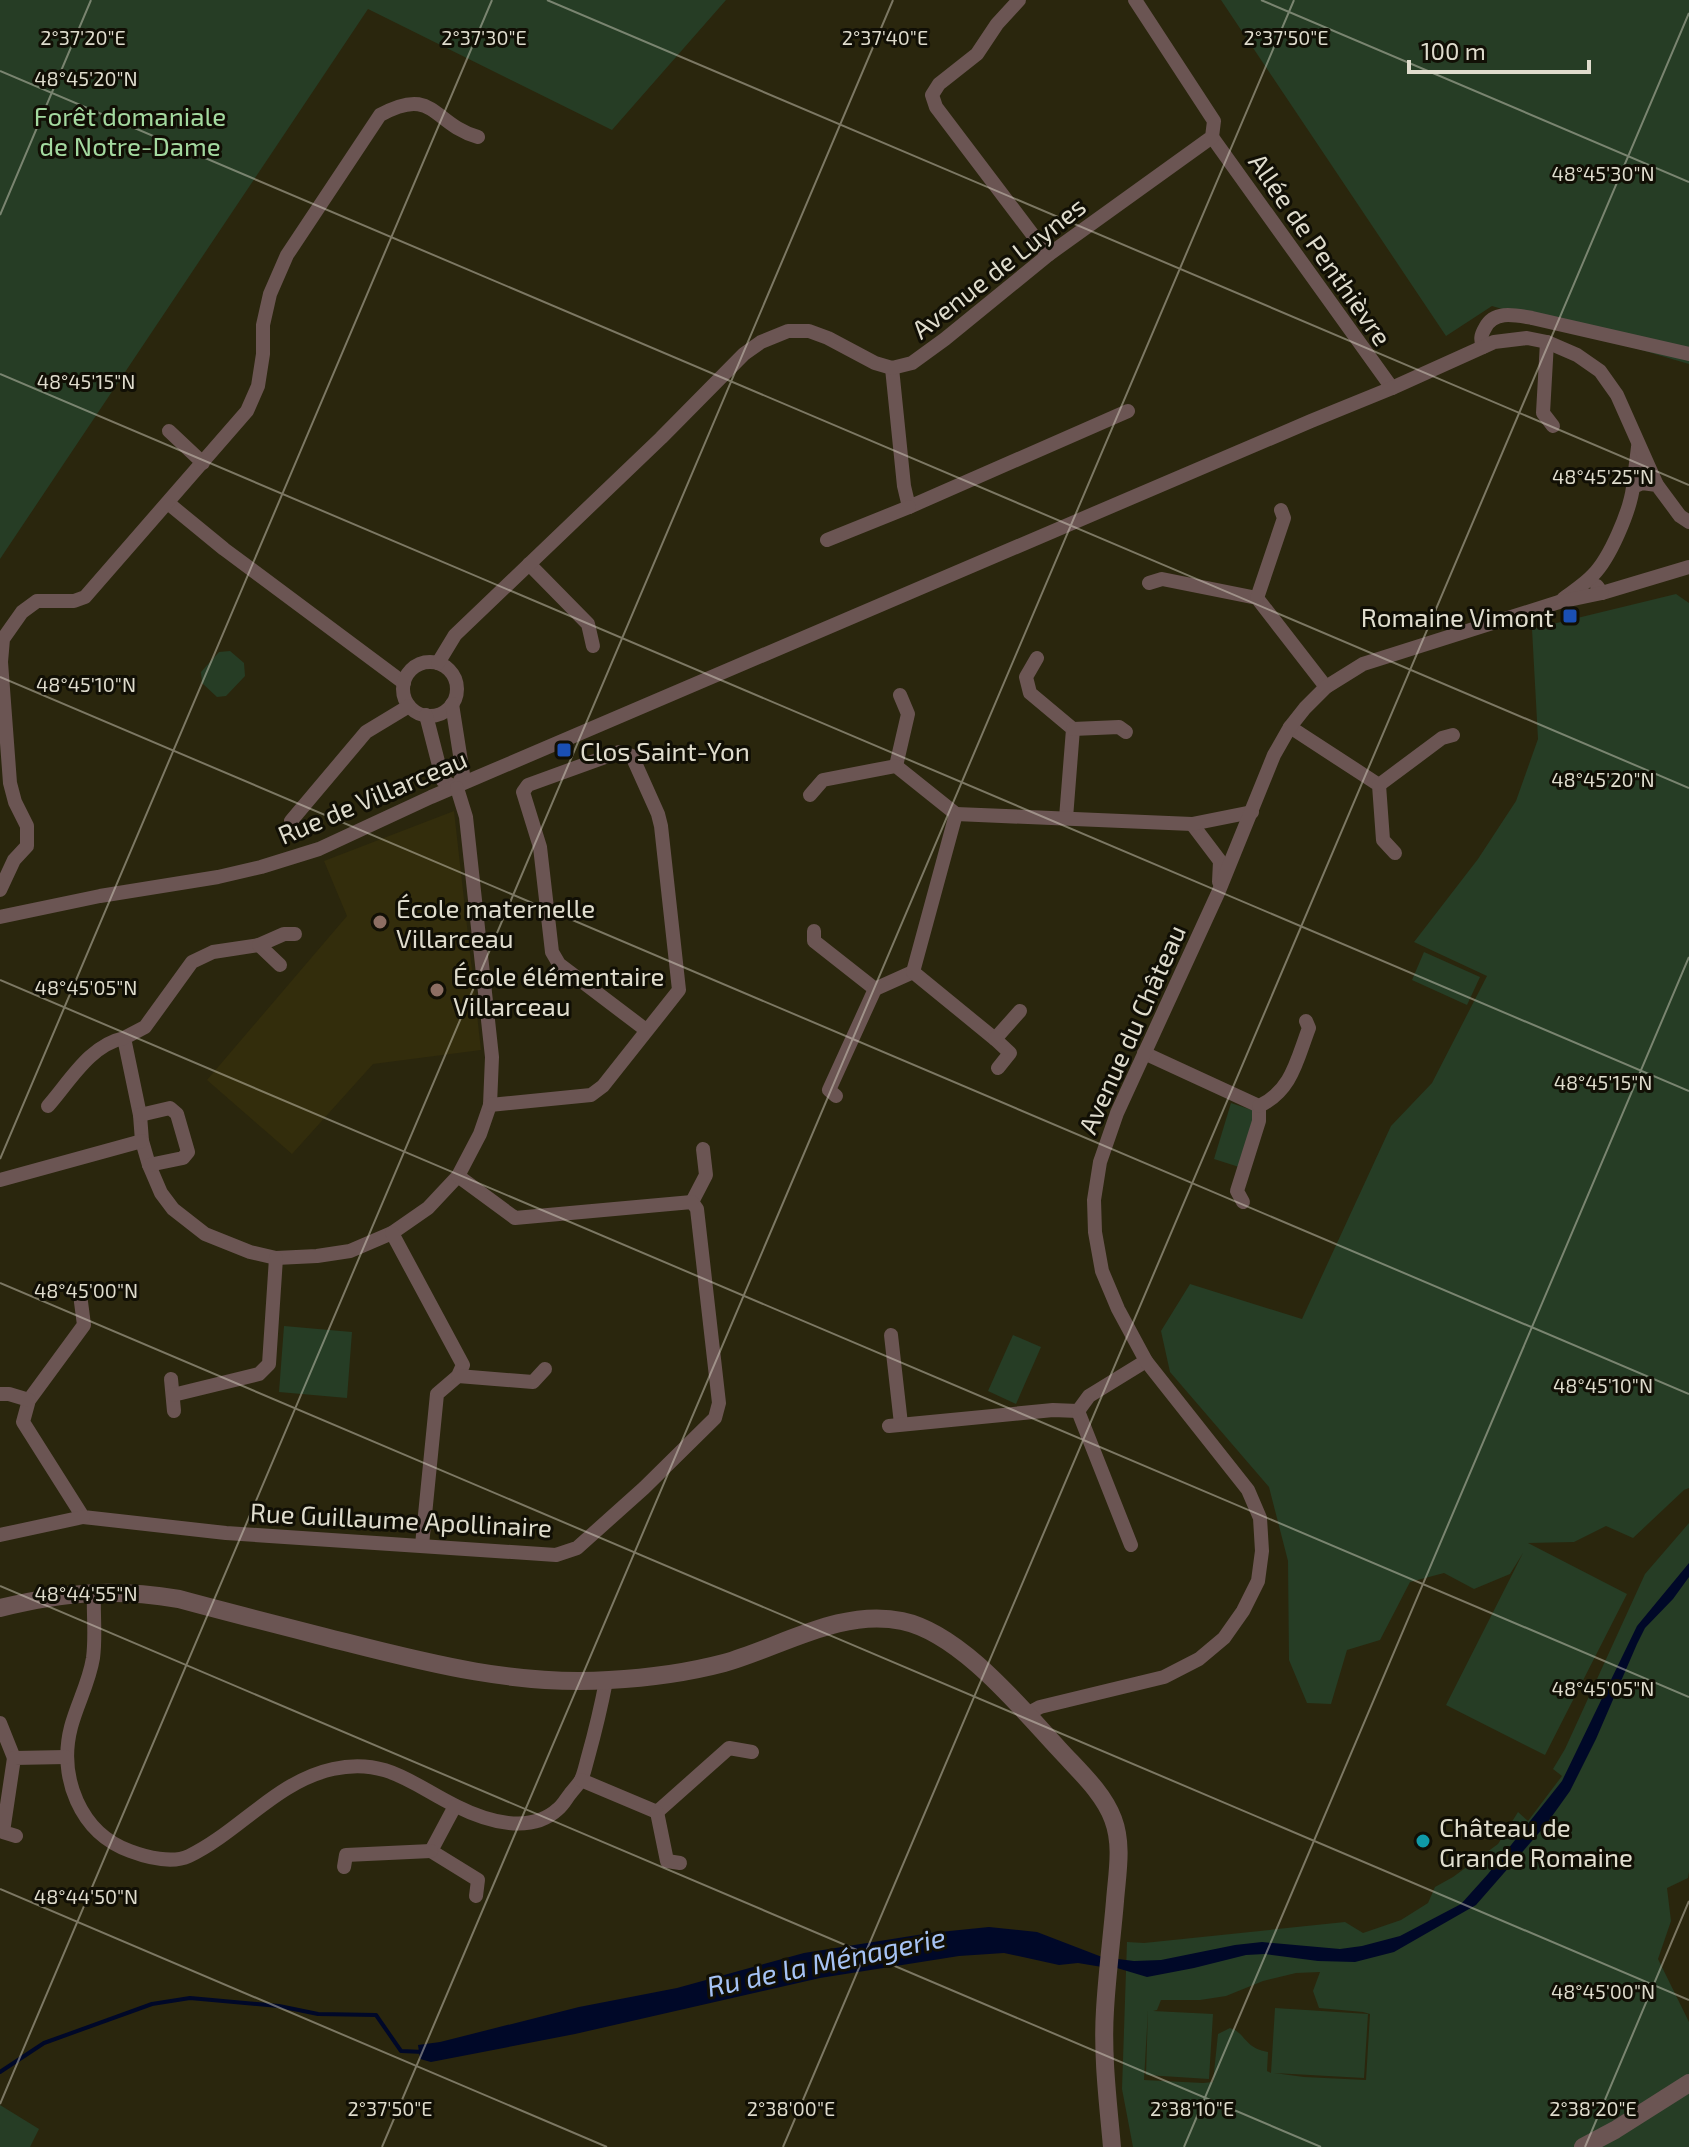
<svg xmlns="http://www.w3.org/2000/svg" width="1689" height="2147" viewBox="0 0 1689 2147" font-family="'Exo 2',sans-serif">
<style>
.built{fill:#332d0c}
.green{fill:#263d25;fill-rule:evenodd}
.water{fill:#000828}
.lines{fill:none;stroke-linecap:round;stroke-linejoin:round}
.stream{stroke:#000828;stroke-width:4}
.minor{stroke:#6b5553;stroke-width:14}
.tertiary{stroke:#6b5553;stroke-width:18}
.ticks{fill:none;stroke:#dfdccd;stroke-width:2;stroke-opacity:0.45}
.transit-dot{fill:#1a4fb4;stroke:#110f05;stroke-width:3}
.education-dot{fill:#8d6e63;stroke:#110f05;stroke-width:3}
.culture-dot{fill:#0f9aa8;stroke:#110f05;stroke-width:3}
.labels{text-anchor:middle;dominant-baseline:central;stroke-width:6;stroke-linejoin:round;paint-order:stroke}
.park-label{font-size:26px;fill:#a3d99f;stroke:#110f05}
.street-label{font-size:26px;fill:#dfdccd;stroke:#110f05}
.poi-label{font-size:26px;fill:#dfdccd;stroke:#110f05;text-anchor:start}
.water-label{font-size:28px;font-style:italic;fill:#a6c3f5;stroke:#110f05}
.ticks-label{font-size:20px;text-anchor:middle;fill:#dfdccd;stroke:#110f05;stroke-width:6;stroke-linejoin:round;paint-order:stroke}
</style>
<rect width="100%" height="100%" fill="#2a260d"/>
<polygon class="built" points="454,811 481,1050 373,1064 292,1154 207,1080 347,916 324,861"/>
<g class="green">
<polygon points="0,0 726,0 612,130 368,9 0,559"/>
<polygon points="1221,0 1689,0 1689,364 1492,306 1446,336"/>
<polygon points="1676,594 1689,603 1689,1488 1684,1490 1633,1538 1606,1526 1574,1542 1528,1543 1627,1594 1545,1755 1446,1705 1523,1553 1510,1574 1474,1589 1444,1573 1410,1582 1380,1640 1347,1650 1331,1704 1307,1703 1289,1660 1288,1561 1269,1487 1170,1372 1161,1331 1190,1284 1302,1319 1391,1126 1432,1083 1487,976 1414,942 1478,859 1516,801 1538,739 1532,629"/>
<polygon points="230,651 244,663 245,676 226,696 217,697 202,683 201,672 219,652"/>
<polygon points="1424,952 1480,977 1467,1005 1412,980"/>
<polygon points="1231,1103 1255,1111 1239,1167 1214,1159"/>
<polygon points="284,1326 352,1332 347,1398 279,1392"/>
<polygon points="1013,1335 1041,1347 1016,1404 988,1391"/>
<path d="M1689,1523v349l-1,6 -21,10 4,33 -13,38 31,63v125h-556l-11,-58 5,-147 17,1 201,-21 18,11 38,-13 27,-17 7,-16 18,-10 45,-33 20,-32 10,9 34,-45 -9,-7 12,-20 80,-175zM1320,1972l-7,19 6,17 44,4 7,2 -4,66 -62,-3 -30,-4 90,5 4,-64 -93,-6 -4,65 -4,-2 1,-19c-24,-4 -22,-19 -38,-24l-12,6 -5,48 -10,1 -59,-3 4,-70 -2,65 63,4 4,-65 -60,-3 4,-1 4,-10h39l26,-4 37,-15 33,-8z"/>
<polygon points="0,2105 39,2129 30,2147 0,2147"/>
</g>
<polygon class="water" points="1689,1563 1689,1577 1673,1599 1645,1628 1637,1644 1596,1739 1570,1791 1545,1826 1476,1905 1394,1952 1355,1962 1318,1961 1265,1954 1246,1955 1194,1968 1147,1977 1117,1968 1102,1967 1078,1963 1059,1965 1004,1953 959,1956 820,1978 575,2034 431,2062 420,2059 418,2045 440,2042 579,2007 677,1988 804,1953 930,1933 989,1927 1037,1932 1102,1957 1134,1961 1161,1960 1235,1945 1262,1942 1340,1949 1362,1946 1400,1936 1461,1904 1488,1874 1562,1781 1637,1626"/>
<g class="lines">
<polyline class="stream" points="0,2072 44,2043 152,2004 190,1998 279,2006 318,2014 376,2015 401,2051 424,2052"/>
<g class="minor">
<polyline points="1019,0 997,24 977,54 939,84 932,95 936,107 1048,255"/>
<polyline points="1212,137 1392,388"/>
<polyline points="1547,342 1543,413 1553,426"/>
<path d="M1483,347c-3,-8 -2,-12 2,-19 9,-18 30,-13 47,-10l157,36"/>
<polyline points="892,368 904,486 909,507 1128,411"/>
<polyline points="169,431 203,463"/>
<polyline points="1633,487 1638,447"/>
<polyline points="168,503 224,549 404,683"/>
<polyline points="827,540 909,507"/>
<polyline points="529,564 588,624 593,646"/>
<polyline points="1149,583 1162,579 1257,598 1326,687"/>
<polyline points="1597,586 1602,593 1689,567"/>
<polyline points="1257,598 1284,518 1281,510"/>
<path d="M1563,599c9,-7 22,-15 30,-24 17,-17 37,-64 40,-88l9,-4 15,2 23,31 9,6"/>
<polyline points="1037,658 1026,677 1030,693 1073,729 1066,818"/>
<circle cx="430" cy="689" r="27"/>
<polyline points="438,663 455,635 661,438 744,354 761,342 788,331 809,331 828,338 875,363 892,368 912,363 945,339 1048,255 1212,137 1214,121 1135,0"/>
<polyline points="452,704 463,774 457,788"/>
<polyline points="426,715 443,781 457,788"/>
<polyline points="1290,727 1379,785 1383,840 1395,853"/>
<polyline points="1073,729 1119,727 1126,732"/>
<polyline points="896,766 908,714 900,695"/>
<polyline points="1379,785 1442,738 1453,735"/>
<polyline points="810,795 823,780 896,766 956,814"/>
<polyline points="291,821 366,732 409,706"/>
<polyline points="1192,824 1220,861 1219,882"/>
<path d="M0,890l14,-30 13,-14v-20l-12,-24 -5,-19 -9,-121 2,-23 19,-27 15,-11h37l11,-4 162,-186 11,-25 5,-32v-29l7,-31 17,-39 93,-140c55,-30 52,9 98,22"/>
<polyline points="0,917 100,896 218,877 261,867 319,849 431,797 1311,421 1392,388 1494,342 1527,338 1547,342 1577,355 1600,371 1617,395 1657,485"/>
<polyline points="814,931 814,941 875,989"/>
<polyline points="259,945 213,952 192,962 145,1027 124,1038 140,1115 142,1141 149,1165 161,1193 173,1209 205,1234 250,1252 276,1258 317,1256 350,1251 392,1233 428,1208 458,1176 480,1134 490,1105 492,1057 466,817 457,788"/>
<polyline points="280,965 259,945 284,934 295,934"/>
<polyline points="875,989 913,972"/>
<polyline points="995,1039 913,972 956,814 1192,824 1252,812"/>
<polyline points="1144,1053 1259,1106 1259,1121 1237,1191 1243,1202"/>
<polyline points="998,1068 1010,1053 995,1039 1020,1011"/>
<polyline points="836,1096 829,1090 875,989"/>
<polyline points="490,1105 591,1095 603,1086 679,990 661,826 658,814 632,756 619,752 528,785 523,792 540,847 552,952 559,964 646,1030"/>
<path d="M48,1106c22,-25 42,-61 76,-68"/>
<path d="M1259,1106c33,-15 38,-47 50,-78l-3,-7"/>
<polyline points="140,1115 170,1108 177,1114 188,1152 183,1158 149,1165"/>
<polyline points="0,1180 142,1141"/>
<polyline points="692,1202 706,1175 703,1149"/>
<polyline points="392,1233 463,1365 458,1376 437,1394 422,1545"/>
<polyline points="81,1302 84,1325 29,1400 23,1422 83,1517 226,1533 556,1555 577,1548 644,1488 715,1418 719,1403 697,1209 692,1202 515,1218 458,1176"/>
<polyline points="891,1335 901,1424"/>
<polyline points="458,1376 533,1382 545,1369"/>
<polyline points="171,1379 174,1411"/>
<polyline points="0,1394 9,1394 29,1400"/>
<polyline points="173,1395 259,1374 269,1364 276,1258"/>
<polyline points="889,1426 1053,1410 1078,1411"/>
<polyline points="0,1535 83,1517"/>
<polyline points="1131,1545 1078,1411 1089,1396 1146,1361"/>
<path d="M94,1592c-1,22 2,44 -1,66 -4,25 -16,46 -22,69 -13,50 9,106 59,124 16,6 42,13 59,5 50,-24 88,-75 144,-87 53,-12 80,16 123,37 30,15 74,29 102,3 5,-4 8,-10 12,-15 3,-4 8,-9 11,-14 3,-6 5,-16 7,-23 7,-25 13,-50 18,-76"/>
<polyline points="1027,1714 1040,1707 1164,1677 1199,1659 1224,1638 1243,1611 1258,1581 1262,1551 1260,1518 1248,1490 1146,1361 1118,1309 1102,1271 1095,1232 1094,1200 1100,1162 1117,1113 1218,893 1274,755 1290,727 1305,708 1326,687 1363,664 1559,602 1602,593"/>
<polyline points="0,1723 14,1758"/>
<polyline points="581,1780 657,1812 729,1748 752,1752"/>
<polyline points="657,1812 667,1861 680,1863"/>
<polyline points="16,1836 3,1832 14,1758 66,1757"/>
<polyline points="431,1851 478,1880 476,1896"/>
<polyline points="431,1851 455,1806"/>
<polyline points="344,1867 346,1855 431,1851"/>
</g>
<g class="tertiary">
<path d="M0,1608c66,-16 112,-20 179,-9 55,15 111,29 166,43 86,22 174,44 264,38 38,-2 77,-7 115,-17 57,-16 117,-55 178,-42 58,12 118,86 157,128 19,21 44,43 54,70 10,26 4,55 2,82 -3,36 -8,73 -10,109 -3,45 3,92 7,137"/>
<polyline points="1583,2147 1615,2130 1689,2083"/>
</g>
</g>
<path class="ticks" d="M547,0l1142,485M1261,0l428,182M0,71l1689,717M0,215l91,-215M0,374l1689,717M0,677l1689,717M0,980l1689,717M0,1159l492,-1159M0,1283l1689,717M0,1586l1321,561M0,1889l607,258M0,2104l893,-2104M382,2147l912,-2147M783,2147l906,-2134M1184,2147l505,-1190M1585,2147l104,-246"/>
<g class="transit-dot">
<rect x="1562" y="608" width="16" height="16" rx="4"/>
<rect x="556" y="742" width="16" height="16" rx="4"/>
</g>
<g class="education-dot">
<circle cx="380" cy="922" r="8"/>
<circle cx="437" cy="990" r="8"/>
</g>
<circle class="culture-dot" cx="1423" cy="1841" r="8"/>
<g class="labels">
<g class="park-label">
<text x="130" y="115">Forêt domaniale<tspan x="130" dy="30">de Notre-Dame</tspan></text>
</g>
<g class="street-label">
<text transform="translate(1321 249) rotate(55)">Allée de Penthièvre</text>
<text transform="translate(998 267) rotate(-38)">Avenue de Luynes</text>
<text transform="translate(372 796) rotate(-23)">Rue de Villarceau</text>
<text transform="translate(1131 1029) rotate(-66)">Avenue du Château</text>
<text transform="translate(401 1519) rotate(3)">Rue Guillaume Apollinaire</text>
</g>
<g class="poi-label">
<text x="1554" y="616" text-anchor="end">Romaine Vimont</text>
<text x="580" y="750">Clos Saint-Yon</text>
<text x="396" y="907">École maternelle<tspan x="396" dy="30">Villarceau</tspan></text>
<text x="453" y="975">École élémentaire<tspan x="453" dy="30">Villarceau</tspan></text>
<text x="1439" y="1826">Château de<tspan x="1439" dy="30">Grande Romaine</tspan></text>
</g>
<g class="water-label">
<text transform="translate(826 1961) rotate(-12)">Ru de la Ménagerie</text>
</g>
</g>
<g class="ticks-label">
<text x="83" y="45">2°37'20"E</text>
<text x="484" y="45">2°37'30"E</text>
<text x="885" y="45">2°37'40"E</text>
<text x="1286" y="45">2°37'50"E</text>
<text x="86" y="86">48°45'20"N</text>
<text x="1603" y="181">48°45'30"N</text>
<text x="86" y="389">48°45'15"N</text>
<text x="1603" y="484">48°45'25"N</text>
<text x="86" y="692">48°45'10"N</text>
<text x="1603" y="787">48°45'20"N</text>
<text x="86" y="995">48°45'05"N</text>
<text x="1603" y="1090">48°45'15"N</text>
<text x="86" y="1298">48°45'00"N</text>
<text x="1603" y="1393">48°45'10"N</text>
<text x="86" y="1601">48°44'55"N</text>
<text x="1603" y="1696">48°45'05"N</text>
<text x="86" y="1904">48°44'50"N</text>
<text x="1603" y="1999">48°45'00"N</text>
<text x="390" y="2116">2°37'50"E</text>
<text x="791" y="2116">2°38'00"E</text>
<text x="1192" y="2116">2°38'10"E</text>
<text x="1593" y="2116">2°38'20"E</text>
</g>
<path d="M1409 60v12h180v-12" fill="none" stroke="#dfdccd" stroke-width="4"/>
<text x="1421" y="60" font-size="24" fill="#dfdccd" stroke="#110f05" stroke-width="6" paint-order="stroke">100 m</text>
</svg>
